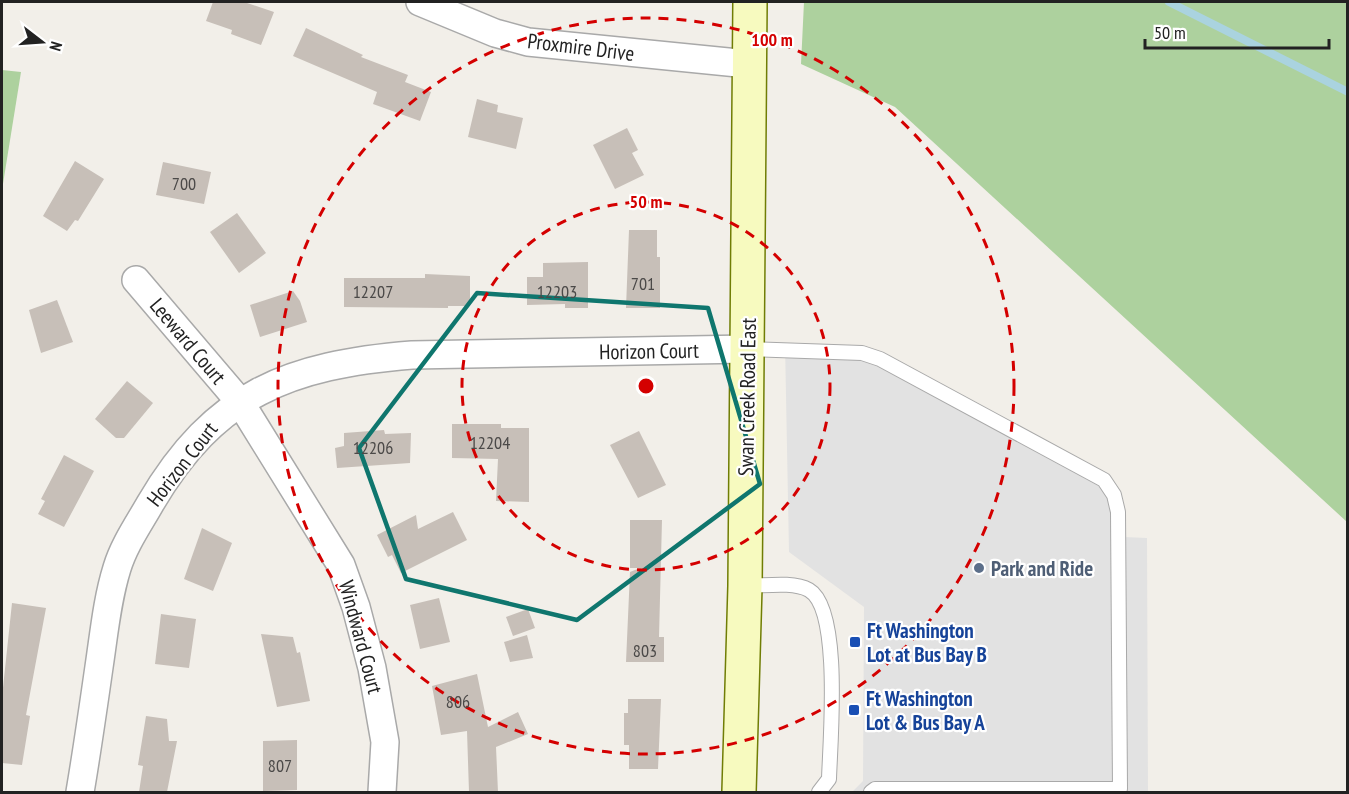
<svg xmlns="http://www.w3.org/2000/svg" width="1349" height="794" viewBox="0 0 1349 794" font-family="'PT Sans Narrow',sans-serif">
<style>
.forest{fill:#add19e}
.parking{fill:#e2e2e2}
.lines{fill:none;stroke-linecap:round;stroke-linejoin:round}
.stream{stroke:#aad3df;stroke-width:8}
.building{fill:#c7bfb8}
.lane-casing{stroke:#a9a9a9;stroke-width:16}
.street-casing{stroke:#a9a9a9;stroke-width:30}
.secondary-casing{stroke:#707d05;stroke-width:36}
.lane{stroke:#fff;stroke-width:14}
.street{stroke:#fff;stroke-width:27}
.secondary{stroke:#f7fabf;stroke-width:33}
.marked{fill:none;stroke:#0f766e;stroke-width:4.5;stroke-linejoin:round}
.ring{fill:none;stroke:#d40000;stroke-width:3;stroke-dasharray:10 8}
.service-dot{fill:#5c6f8a;stroke:#fff;stroke-width:2}
.transit-dot{fill:#1a4fb4;stroke:#fff;stroke-width:2}
.labels{text-anchor:middle;dominant-baseline:central;stroke-width:4.5;stroke-linejoin:round;paint-order:stroke}
.number-label{font-size:18px;fill:#4b4948}
.street-label{font-size:21px;fill:#222;stroke:#fff}
.service-label{font-size:21px;font-weight:bold;fill:#4e5e75;stroke:#fff;text-anchor:start}
.transit-label{font-size:21px;font-weight:bold;fill:#164399;stroke:#fff;text-anchor:start}
.centre{fill:#d40000;stroke:#fff;stroke-width:3}
.ring-label{font-size:18px;text-anchor:middle;font-weight:bold;fill:#d40000;stroke:#fff;stroke-width:4.5;stroke-linejoin:round;paint-order:stroke}
</style>
<rect width="100%" height="100%" fill="#f2efe9"/>
<g class="forest">
<polygon points="804,2 1347,2 1347,522 895,107 801,64"/>
<polygon points="2,70 21,72 2,190"/>
</g>
<polygon class="parking" points="785,343 862,346 1099,476 1124,537 1147,538 1148,792 852,792 863,781 864,607 789,552"/>
<g class="lines">
<polyline class="stream" points="1169,2 1348,92"/>
</g>
<g class="building">
<polygon points="213,2 244,2 274,12 261,45 231,34 232,30 206,21"/>
<polygon points="306,28 363,55 361,57 408,75 405,82 431,92 420,121 373,104 377,92 293,56"/>
<polygon points="477,99 498,105 497,112 523,118 516,149 468,137"/>
<polygon points="627,128 638,150 632,153 644,175 615,189 593,145"/>
<polygon points="75,161 104,179 78,221 75,220 67,231 43,216"/>
<polygon points="163,162 211,172 204,204 156,195"/>
<polygon points="237,213 266,253 239,273 210,232"/>
<polygon points="629,230 657,230 657,257 660,257 660,308 626,308"/>
<polygon points="588,262 588,308 565,308 565,304 527,305 527,277 543,277 543,263"/>
<polygon points="425,274 470,276 470,306 448,306 448,308 344,307 344,278 425,278"/>
<polygon points="293,291 300,301 307,322 260,337 250,305"/>
<polygon points="57,300 73,342 41,353 29,310"/>
<polygon points="127,381 153,403 124,438 116,438 95,419"/>
<polygon points="452,424 501,424 501,428 529,428 529,502 496,501 498,459 452,458"/>
<polygon points="384,430 385,434 411,433 410,463 337,468 335,448 344,446 344,433"/>
<polygon points="639,431 666,485 638,498 610,445"/>
<polygon points="64,455 94,471 64,527 38,514 45,501 41,499"/>
<polygon points="453,512 467,540 401,573 392,555 388,557 377,535 416,515 418,529"/>
<polygon points="630,520 662,520 659,637 664,637 664,662 626,662 630,572 640,568 630,568"/>
<polygon points="202,528 232,543 213,591 184,579"/>
<polygon points="439,598 450,642 420,649 410,605"/>
<polygon points="12,603 46,608 26,715 30,716 22,765 2,763 2,697"/>
<polygon points="528,609 535,628 513,636 506,617"/>
<polygon points="161,614 196,619 189,668 155,664"/>
<polygon points="261,634 293,637 297,653 300,652 310,701 277,707"/>
<polygon points="527,635 533,658 510,662 504,642"/>
<polygon points="477,674 488,727 518,712 528,734 496,747 498,792 469,792 467,731 441,735 432,686"/>
<polygon points="628,699 661,699 658,769 629,769 629,745 624,745 624,713 628,713"/>
<polygon points="146,716 167,719 169,741 177,741 167,792 139,792 143,766 138,765"/>
<polygon points="297,740 297,790 263,791 263,741"/>
</g>
<g class="lines">
<defs>
<g id="lane">
<polyline points="748,349 862,353 880,359 1104,480 1114,495 1118,512 1120,789 875,789 871,792"/>
<path d="M745,586c19,0 48,-5 64,4 33,19 21,153 20,189l-10,13"/>
</g>
<g id="street">
<polyline points="420,2 495,33 528,42 748,64"/>
<polyline points="136,280 240,402 341,565 356,607 372,668 385,742 382,792"/>
<path d="M80,792c7,-41 13,-83 19,-125 5,-33 8,-67 18,-99 7,-23 21,-43 33,-64 65,-111 139,-139 262,-149l336,-6"/>
</g>
<polyline id="secondary" points="739,792 745,586 750,2"/>
</defs>
<use href="#lane" class="lane-casing"/>
<use href="#street" class="street-casing"/>
<use href="#secondary" class="secondary-casing"/>
<use href="#lane" class="lane"/>
<use href="#street" class="street"/>
<use href="#secondary" class="secondary"/>
</g>
<path class="marked" d="M477,293l231,15 52,176 -183,136 -171,-41 -47,-131z"/>
<g class="ring">
<circle cx="646" cy="386" r="184"/>
<circle cx="646" cy="386" r="368"/>
</g>
<circle class="service-dot" cx="979" cy="568" r="6"/>
<g class="transit-dot">
<rect x="849" y="636" width="12" height="12" rx="3"/>
<rect x="848" y="704" width="12" height="12" rx="3"/>
</g>
<g class="labels">
<g class="number-label">
<text x="184" y="183">700</text>
<text x="643" y="283">701</text>
<text x="373" y="291">12207</text>
<text x="557" y="291">12203</text>
<text x="490" y="442">12204</text>
<text x="373" y="447">12206</text>
<text x="645" y="650">803</text>
<text x="458" y="701">806</text>
<text x="280" y="765">807</text>
</g>
<g class="street-label">
<text transform="translate(581 47) rotate(7)">Proxmire Drive</text>
<text transform="translate(188 341) rotate(50)">Leeward Court</text>
<text transform="translate(649 351) rotate(-1)">Horizon Court</text>
<text transform="translate(747 397) rotate(-89)">Swan Creek Road East</text>
<text transform="translate(182 464) rotate(-52)">Horizon Court</text>
<text transform="translate(361 637) rotate(75)">Windward Court</text>
</g>
<g class="service-label">
<text x="991" y="568">Park and Ride</text>
</g>
<g class="transit-label">
<text x="867" y="630">Ft Washington<tspan x="867" dy="24">Lot at Bus Bay B</tspan></text>
<text x="866" y="698">Ft Washington<tspan x="866" dy="24">Lot &amp; Bus Bay A</tspan></text>
</g>
</g>
<circle cx="646" cy="386" r="9" class="centre"/>
<g class="ring-label">
<text x="772" y="46">100 m</text>
<text x="646" y="208">50 m</text>
</g>
<rect width="1349" height="794" fill="none" stroke="#222222" stroke-width="6"/>
<g transform="translate(42 42) rotate(107)" stroke="#ffffff" stroke-width="4.5" paint-order="stroke">
<path d="M0-4.5L10 22L0 15L-10 22Z" fill="#222222"/>
<text y="-9" font-size="16" font-weight="bold" text-anchor="middle" fill="#222222">N</text>
</g>
<path d="M1145 39v9h184v-9" fill="none" stroke="#222222" stroke-width="3"/>
<text x="1154" y="39" font-size="18" fill="#222222" stroke="#ffffff" stroke-width="4.5" paint-order="stroke">50 m</text>
</svg>
